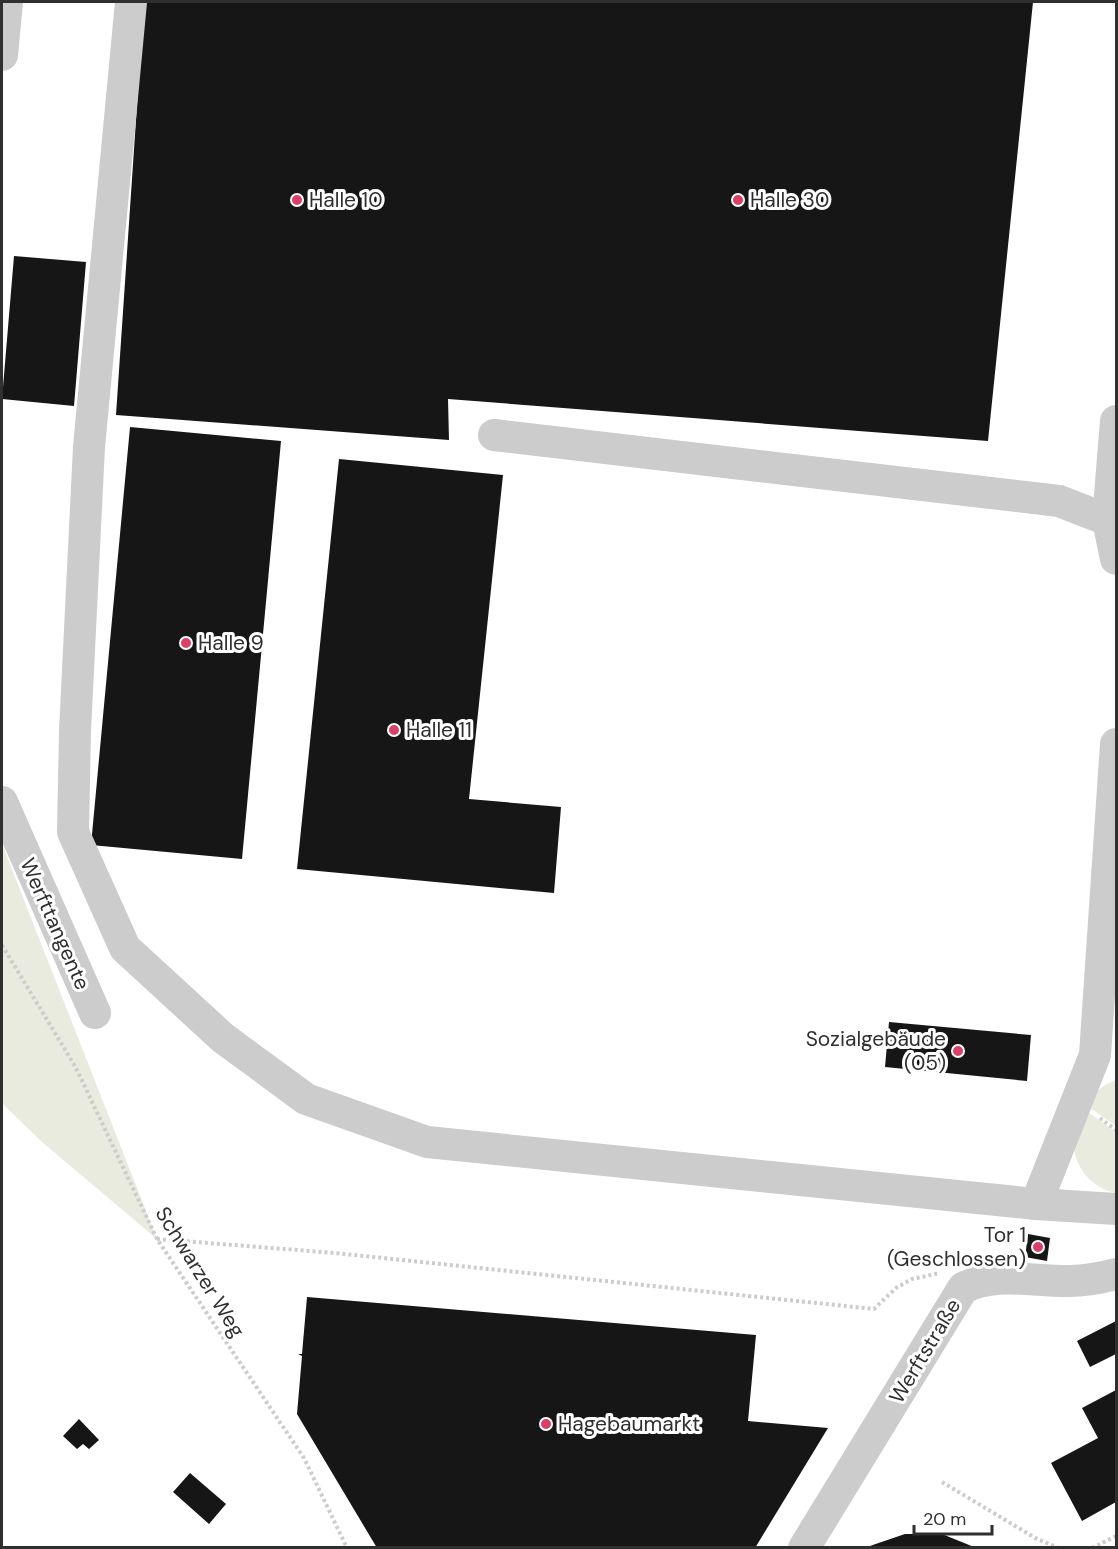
<svg xmlns="http://www.w3.org/2000/svg" width="1118" height="1549" viewBox="0 0 1118 1549" font-family="'DM Sans',sans-serif">
<style>
.green{fill:#e8ebde}
.building{fill:#161616}
.lines{fill:none;stroke-linecap:round;stroke-linejoin:round}
.path{stroke:#ccc;stroke-width:4;stroke-dasharray:3 3;stroke-linecap:butt}
.minor{stroke:#ccc;stroke-width:32}
.poi-dot{fill:#d93f67;stroke:#fff;stroke-width:2}
.labels{text-anchor:middle;dominant-baseline:central;stroke-width:6;stroke-linejoin:round;paint-order:stroke}
.poi-label{font-size:21px;fill:#2f2f2f;stroke:#fff;text-anchor:start}
.street-label{font-size:21px;fill:#2f2f2f;stroke:#fff}
</style>
<rect width="100%" height="100%" fill="#fff"/>
<g class="green">
<polygon points="2,844 157,1239 42,1142 2,1103"/>
<path d="M1116,1080v46l-30,-21c9,-13 16,-20 30,-25z"/>
<path d="M1085,1110l31,22v61c-23,-4 -43,-26 -42,-51 1,-11 7,-23 11,-32z"/>
</g>
<g class="building">
<polygon points="144,2 1033,2 988,441 448,399 449,440 116,415"/>
<polygon points="14,256 86,262 74,406 2,399"/>
<polygon points="130,427 281,441 242,859 91,845"/>
<polygon points="339,459 503,475 469,799 561,807 554,893 297,869"/>
<polygon points="889,1022 1031,1035 1027,1081 885,1067"/>
<polygon points="1028,1234 1050,1238 1047,1261 1025,1257"/>
<polygon points="307,1297 756,1335 748,1421 828,1428 755,1548 377,1548 297,1414 302,1356 298,1354 302,1354"/>
<polygon points="1116,1321 1116,1354 1090,1367 1077,1341"/>
<polygon points="1116,1390 1116,1502 1082,1521 1051,1463 1098,1438 1082,1408"/>
<polygon points="79,1419 99,1440 89,1449 83,1444 77,1449 63,1436"/>
<polygon points="190,1473 226,1504 209,1524 173,1492"/>
<polygon points="905,1534 942,1534 974,1547 864,1548"/>
</g>
<g class="lines">
<g class="path">
<polyline points="2,945 76,1068 157,1239 304,1458 347,1548"/>
<polyline points="1100,1118 1116,1130"/>
<polyline points="157,1239 335,1253 874,1309 896,1288 912,1279 940,1273"/>
<polyline points="942,1482 1037,1539 1059,1548"/>
<polyline points="1092,1548 1116,1536"/>
</g>
<g class="minor">
<polyline points="131,2 89,447 75,731 73,832 125,948 223,1038 306,1099 427,1142 1036,1204 1116,1209"/>
<polyline points="2,55 7,2"/>
<polyline points="494,435 1059,501 1108,520 1116,559"/>
<polyline points="1108,520 1116,421"/>
<polyline points="2,802 95,1013"/>
<polyline points="1036,1204 1095,1055 1116,744"/>
<path d="M804,1548l159,-260c32,-17 72,-6 107,-7 15,0 31,-3 46,-7"/>
</g>
</g>
<g class="poi-dot">
<circle cx="297" cy="200" r="6"/>
<circle cx="738" cy="200" r="6"/>
<circle cx="186" cy="643" r="6"/>
<circle cx="394" cy="730" r="6"/>
<circle cx="958" cy="1051" r="6"/>
<circle cx="1038" cy="1247" r="6"/>
<circle cx="546" cy="1424" r="6"/>
</g>
<g class="labels">
<g class="poi-label">
<text x="309" y="200">Halle 10</text>
<text x="750" y="200">Halle 30</text>
<text x="198" y="643">Halle 9</text>
<text x="406" y="730">Halle 11</text>
<text x="946" y="1039" text-anchor="end">Sozialgebäude<tspan x="946" dy="24">(05)</tspan></text>
<text x="1026" y="1235" text-anchor="end">Tor 1<tspan x="1026" dy="24">(Geschlossen)</tspan></text>
<text x="558" y="1424">Hagebaumarkt</text>
</g>
<g class="street-label">
<text transform="translate(55 924) rotate(66)">Werfttangente</text>
<text transform="translate(200 1272) rotate(58)">Schwarzer Weg</text>
<text transform="translate(925 1351) rotate(-59)">Werftstraße</text>
</g>
</g>
<rect width="1118" height="1549" fill="none" stroke="#2f2f2f" stroke-width="6"/>
<path d="M914 1525v9h78v-9" fill="none" stroke="#2f2f2f" stroke-width="3"/>
<text x="923" y="1525" font-size="18" fill="#2f2f2f" stroke="#ffffff" stroke-width="4.5" paint-order="stroke">20 m</text>
</svg>
